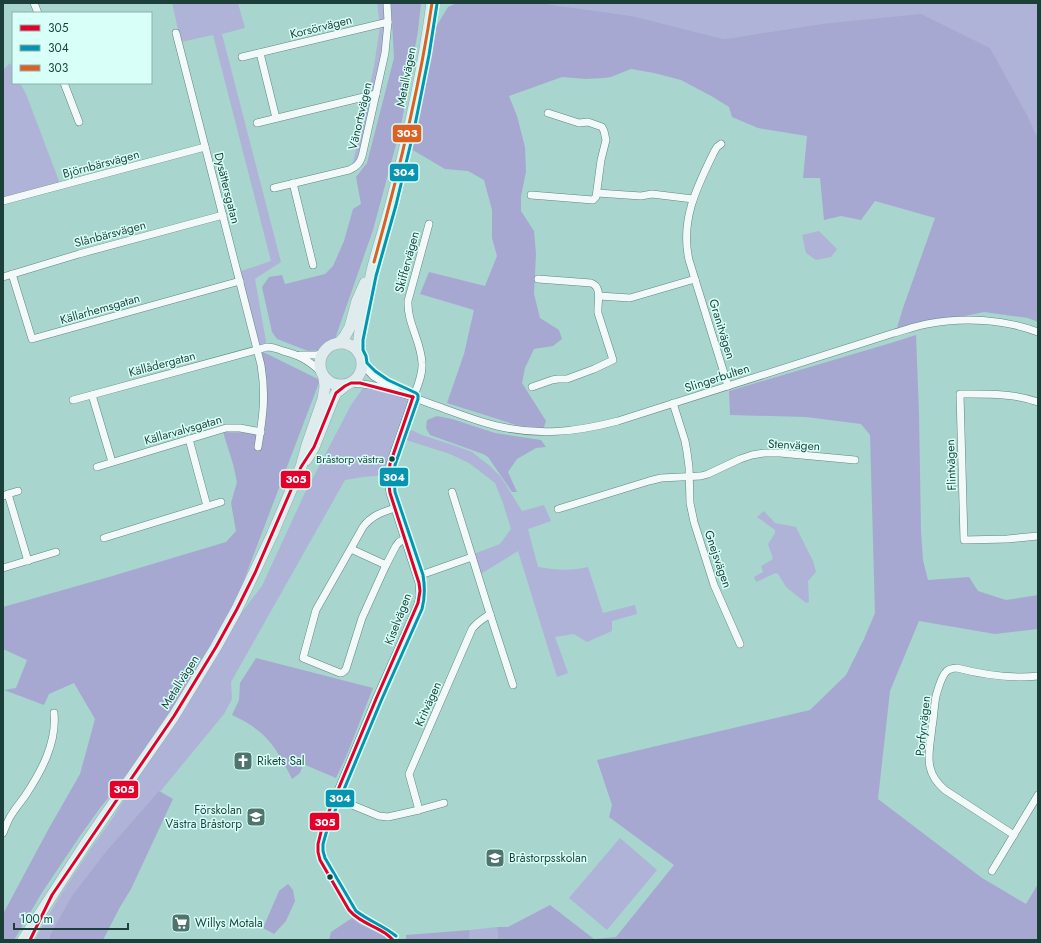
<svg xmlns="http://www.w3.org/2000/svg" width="1041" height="943" viewBox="0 0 1041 943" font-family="Jost,sans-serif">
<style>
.green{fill:#b0b3d8}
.forest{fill:#a7a8d1}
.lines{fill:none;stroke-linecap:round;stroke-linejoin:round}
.minor-casing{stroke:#5f8681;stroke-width:8}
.primary-casing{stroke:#8fadb0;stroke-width:12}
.minor{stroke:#f2f9f8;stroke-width:7}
.primary{stroke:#e0ebee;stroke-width:11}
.bus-1-casing{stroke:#d8fff8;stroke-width:6}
.bus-2-casing{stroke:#d8fff8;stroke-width:6}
.bus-3-casing{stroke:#d8fff8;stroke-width:6}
.bus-1{stroke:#e4002b;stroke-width:3}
.bus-2{stroke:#0694b0;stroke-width:3}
.bus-3{stroke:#dd6124;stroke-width:3}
.bus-dot{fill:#1d3f3a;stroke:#d8fff8;stroke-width:1.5}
.labels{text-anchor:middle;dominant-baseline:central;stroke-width:3;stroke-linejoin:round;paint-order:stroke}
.bus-label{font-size:11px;fill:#1d3f3a;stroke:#d8fff8;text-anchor:end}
.street-label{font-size:12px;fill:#1d3f3a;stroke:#d8fff8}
.poi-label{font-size:12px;fill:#1d3f3a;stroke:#d8fff8;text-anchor:start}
.line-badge{stroke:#d8fff8;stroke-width:1.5}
.badge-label{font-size:11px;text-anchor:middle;font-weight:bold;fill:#fff}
</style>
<rect width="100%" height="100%" fill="#a8d5cd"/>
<g class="green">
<polygon points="172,3 238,3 245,28 222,34 281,262 255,279 267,347 257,349 238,272 271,261 213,35 181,42"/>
<polygon points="377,3 387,3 389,23 388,55 380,95 363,165 351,172 374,66 380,27"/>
<polygon points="539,3 1038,3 1038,138 1028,117 821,24 724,39 633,16"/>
<polygon points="10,63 13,70 13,83 20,83 26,94 62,189 3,201 3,70"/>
<polygon points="819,231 837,249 831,257 816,260 806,253 802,235"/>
<path d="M363,388l50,9 -8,30 17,8 34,11 16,6 18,14 11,11 21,34 22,-6 7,16 -23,8 10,38c19,3 32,4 50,0l15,46 32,-8 2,9 -25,7v10l-25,11 -13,-8 -19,3 13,36 -11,4 -39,-126 -39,24 -8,-22h5l24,-9 11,-15 -8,-26 -8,-20 -26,-20 -19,-9 -50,-16 -12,37 -25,2 -18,3 -114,202 1,17 -8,15 -65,79 -109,142 -1,5h-14l10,-19 18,-30 29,-44 20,-28 65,-104 45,-77 40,-52 41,-89 48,-92z"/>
<polygon points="764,511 775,523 796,527 813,561 816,572 808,581 809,602 806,603 786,587 778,574 776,573 756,582 754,577 763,572 761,566 773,559 768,544 775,533 775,530 757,517"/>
<polygon points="620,838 657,870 607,930 569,898"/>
<polygon points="497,927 498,940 469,940 470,930"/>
</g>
<g class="forest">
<polygon points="391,3 421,3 418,31 401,126 373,230 335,339 325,350 308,351 277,339 272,332 262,287 269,277 282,275 285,284 325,274 333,266 344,241 353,209 361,204 356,177 367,163 394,58"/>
<polygon points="457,3 539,3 633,16 724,39 821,24 921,14 990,48 1028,117 1038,138 1038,322 1028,318 984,312 896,331 903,308 935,218 875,201 861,220 841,216 824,220 820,178 803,178 807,136 758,128 732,117 729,107 713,97 681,80 654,73 631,69 611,77 604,78 586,79 562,77 509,96 517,116 525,147 526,172 521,196 521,211 534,231 536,254 534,294 540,318 559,330 562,339 553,346 534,349 525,368 522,383 546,421 543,430 516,425 447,403 464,354 474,310 420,294 429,272 485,286 497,256 492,238 492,210 484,180 468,171 445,169 411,149 434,30 448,7"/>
<polygon points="916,335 919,413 921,531 923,560 928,580 969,577 978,591 1006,600 1038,595 1038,629 995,634 919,621 890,691 878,799 982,878 1026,904 1038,884 1038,940 498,940 497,927 508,927 550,905 594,939 616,937 674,865 609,817 612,805 597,760 810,710 846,675 864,639 875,613 870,435 861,424 806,417 730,415 729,391 894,342"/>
<polygon points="257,349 320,380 222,638 177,715 100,808 80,836 43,891 14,940 3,940 3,914 48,830 80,774 95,719 74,683 49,694 44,705 4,690 16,688 27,660 3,649 3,607 109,577 226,542 236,531 231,503 237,482 233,464 223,432 260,433 264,422"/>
<polygon points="437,416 452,419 495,433 541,440 546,447 536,448 517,459 508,472 517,492 512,492 488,457 483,454 430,435 426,428 427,420"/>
<path d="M256,658l117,30 -27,69 -10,21 -33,-14 -3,9 -8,6c-9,-18 -19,-38 -36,-50 -7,-6 -16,-10 -24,-14l7,-15 1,-17z"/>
<polygon points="159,791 173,799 131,889 120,907 103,940 49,940 50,935 72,896 105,853"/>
<polygon points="288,884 293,890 295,901 286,921 274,934 263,928 279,891"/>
<polygon points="352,918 360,924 384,936 388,940 329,940 331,932"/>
<polygon points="470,930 469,940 406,940 406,935"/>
</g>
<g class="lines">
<defs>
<g id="minor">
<polyline points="34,3 38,13"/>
<path d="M176,33l85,332c5,30 2,52 -3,82"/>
<polyline points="260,53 276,118"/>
<polyline points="242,57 388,22"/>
<polyline points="64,83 79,122"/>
<polyline points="257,123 376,94"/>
<path d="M721,144l-4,3 -3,5c-17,35 -34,68 -25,108l39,126"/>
<polyline points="293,183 313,265"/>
<path d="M274,188l75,-18c9,-4 12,-8 14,-18l22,-99 3,-31 -1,-19"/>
<polyline points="597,193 641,196 652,194 693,199"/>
<polyline points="531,195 593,200 596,197 601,160 606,140 604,131 602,127 588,122 579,123 548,113"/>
<polyline points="3,201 205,147"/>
<path d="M429,224l-21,77c-1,22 13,40 14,62 1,13 -6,26 -10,38 -7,21 -15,42 -22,63 -2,10 -2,19 0,29l29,90 1,13 -3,11 -41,92 -41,99 44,18 9,1 31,-7 25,-7"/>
<polyline points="12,274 32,339 240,281"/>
<polyline points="3,277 79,254 223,215"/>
<polyline points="599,296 630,298 695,279"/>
<polyline points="300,355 316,355 323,353"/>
<polyline points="362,364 373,376 395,389"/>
<path d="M351,383c29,1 56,12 83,22 20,7 42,16 63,21 42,10 79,6 121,-5l276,-88c11,-3 22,-7 33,-9 36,-7 77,-5 111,8"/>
<path d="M532,387l20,-7 6,-1h9l27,-10 19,-9 -15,-47c-1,-10 5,-26 -7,-30l-53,-4"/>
<polyline points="92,395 112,462"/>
<path d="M73,400l194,-53c6,0 11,2 16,4 16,4 25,9 37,20"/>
<path d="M1038,402c-25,-9 -51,-8 -78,-8l4,146 43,-1 31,-3"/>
<polyline points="673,403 685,441 687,452 689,467 690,503 694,522 714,585 740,644"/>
<polyline points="189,439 207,506"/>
<polyline points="97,467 226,428 240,428 261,432"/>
<polyline points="452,492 490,614 513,685"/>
<polyline points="8,494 18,491"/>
<polyline points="3,496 8,494 28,561"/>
<path d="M395,508c-13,4 -24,8 -32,19l-47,83 -13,48 37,15c3,0 4,-1 6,-4l16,-51 24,-53 10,-19 3,-4 6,-3"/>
<polyline points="558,509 649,481 661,478 701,476 708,474 740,459 752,455 764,453 780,453 855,460"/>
<polyline points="104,538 221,502"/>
<polyline points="351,549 386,565"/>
<polyline points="3,568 56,552"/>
<polyline points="418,576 472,557"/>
<path d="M419,810l-10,-36 63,-145c5,-7 11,-10 18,-15"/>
<path d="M3,833c2,-5 4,-10 6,-14 4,-8 11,-16 16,-23 16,-24 32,-53 29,-83"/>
<path d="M1014,835l-69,-45c-7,-6 -13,-13 -15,-23 -3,-12 1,-27 2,-40 2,-10 2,-21 4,-31 2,-7 5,-18 9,-23 3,-4 7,-5 12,-5 27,7 53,11 81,8"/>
<polyline points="992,871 1038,795"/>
</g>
<g id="primary">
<circle cx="341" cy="364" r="21"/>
<polyline points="339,343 345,336 350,327 357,301 365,283"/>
<path d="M358,352c0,-20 5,-35 9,-54 2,-9 3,-18 5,-27 5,-22 13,-44 19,-67 17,-66 32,-133 41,-201"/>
<polyline points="306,460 314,447 333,399 336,393 345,386"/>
<polyline points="23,940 86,843 174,716 216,647 237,609 272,535 301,467 307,445 323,399 325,386 324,378"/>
</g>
</defs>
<use href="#minor" class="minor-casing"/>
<use href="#primary" class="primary-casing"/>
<use href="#minor" class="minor"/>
<use href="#primary" class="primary"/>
<defs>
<g id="bus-1">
<polyline points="30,940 52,895 174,716 216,647 237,609 255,573 301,467 314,447 336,393 345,386 351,383 360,383 413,397"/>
<path d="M393,940c-2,-2 -5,-5 -8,-7 -12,-8 -26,-11 -36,-23l-29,-50 -2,-8v-8l4,-16 54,-129 42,-96 2,-12 -1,-8 -29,-90 -2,-15 2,-14 23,-67"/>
</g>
<path id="bus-2" d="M396,936c-12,-10 -27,-15 -40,-25l-31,-53 -2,-7v-7l4,-14 54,-129 41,-92c3,-11 3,-22 1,-34l-28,-83 -1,-14 1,-13 23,-66v-4l-2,-2 -28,-13 -13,-9 -8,-8 -1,-7 -3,-6v-10l13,-64 20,-71 18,-75 15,-75 8,-51"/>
<path id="bus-3" d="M374,262c24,-86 45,-171 58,-259"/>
</defs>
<use href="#bus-1" class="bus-1-casing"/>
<use href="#bus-2" class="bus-2-casing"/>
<use href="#bus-3" class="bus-3-casing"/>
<use href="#bus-1" class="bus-1"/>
<use href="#bus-2" class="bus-2"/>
<use href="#bus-3" class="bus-3"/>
</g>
<defs>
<symbol id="church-square" viewBox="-11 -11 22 22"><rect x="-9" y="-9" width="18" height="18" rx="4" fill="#4e746d" stroke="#d8fff8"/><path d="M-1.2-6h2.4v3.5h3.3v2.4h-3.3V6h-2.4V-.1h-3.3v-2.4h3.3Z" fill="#fff"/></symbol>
<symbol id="school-square" viewBox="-11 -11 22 22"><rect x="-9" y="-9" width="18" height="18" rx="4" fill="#4e746d" stroke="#d8fff8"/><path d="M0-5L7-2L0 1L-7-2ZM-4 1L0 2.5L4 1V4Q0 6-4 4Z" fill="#fff"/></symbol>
<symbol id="supermarket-square" viewBox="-11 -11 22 22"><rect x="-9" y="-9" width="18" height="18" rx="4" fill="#4e746d" stroke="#d8fff8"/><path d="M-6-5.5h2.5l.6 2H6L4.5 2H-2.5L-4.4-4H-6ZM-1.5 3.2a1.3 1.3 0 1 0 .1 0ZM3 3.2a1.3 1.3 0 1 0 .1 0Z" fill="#fff"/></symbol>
</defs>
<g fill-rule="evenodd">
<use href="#church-square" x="232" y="750" width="22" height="22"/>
<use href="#school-square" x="245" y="806" width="22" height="22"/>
<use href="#school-square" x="484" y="847" width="22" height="22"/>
<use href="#supermarket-square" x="170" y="912" width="22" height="22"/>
</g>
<g class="bus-dot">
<circle cx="392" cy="459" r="3.5"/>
<circle cx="330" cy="877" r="3.5"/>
</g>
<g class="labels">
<g class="bus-label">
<text x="384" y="459">Bråstorp västra</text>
</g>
<g class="street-label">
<text transform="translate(321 27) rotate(-14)">Korsörvägen</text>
<text transform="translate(406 77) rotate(-79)">Metallvägen</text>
<text transform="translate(360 116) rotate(-77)">Vänortsvägen</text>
<text transform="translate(101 164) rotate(-15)">Björnbärsvägen</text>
<text transform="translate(227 188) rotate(76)">Dysättersgatan</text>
<text transform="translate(110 234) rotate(-15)">Slånbärsvägen</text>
<text transform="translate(407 262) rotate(-75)">Skiffervägen</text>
<text transform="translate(100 309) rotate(-16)">Källarhemsgatan</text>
<text transform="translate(722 329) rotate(73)">Granitvägen</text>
<text transform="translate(162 364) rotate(-15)">Källådergatan</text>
<text transform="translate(717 378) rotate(-18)">Slingerbulten</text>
<text transform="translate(183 430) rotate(-16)">Källarvalvsgatan</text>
<text transform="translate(794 445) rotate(3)">Stenvägen</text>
<text transform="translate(951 465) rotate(-92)">Flintvägen</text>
<text transform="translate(718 559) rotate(71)">Gnejsvägen</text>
<text transform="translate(398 619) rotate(-69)">Kiselvägen</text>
<text transform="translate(180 682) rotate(-58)">Metallvägen</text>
<text transform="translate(428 704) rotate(-66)">Kritvägen</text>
<text transform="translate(923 726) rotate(-84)">Porfyrvägen</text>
</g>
<g class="poi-label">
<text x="257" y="761">Rikets Sal</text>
<text x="242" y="810" text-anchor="end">Förskolan<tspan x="242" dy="14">Västra Bråstorp</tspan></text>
<text x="509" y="858">Bråstorpsskolan</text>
<text x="195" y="923">Willys Motala</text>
</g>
</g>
<g class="line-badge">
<rect x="392" y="124" width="30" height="19" rx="4" fill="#dd6124"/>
<rect x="389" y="163" width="30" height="19" rx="4" fill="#0694b0"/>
<rect x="379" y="467" width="30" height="20" rx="4" fill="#0694b0"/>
<rect x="280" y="470" width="31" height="19" rx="4" fill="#e4002b"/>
<rect x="109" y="780" width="30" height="19" rx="4" fill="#e4002b"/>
<rect x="325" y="789" width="30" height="19" rx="4" fill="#0694b0"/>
<rect x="309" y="812" width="31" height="19" rx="4" fill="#e4002b"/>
</g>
<g class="badge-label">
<text x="407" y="137">303</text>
<text x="404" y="176">304</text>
<text x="394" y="481">304</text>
<text x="296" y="483">305</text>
<text x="124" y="793">305</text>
<text x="340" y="802">304</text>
<text x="325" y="826">305</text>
</g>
<rect width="1041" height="943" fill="none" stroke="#1d3f3a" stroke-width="8"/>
<rect x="12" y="12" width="140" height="72" fill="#d8fff8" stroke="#8db2ac"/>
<rect x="20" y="25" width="20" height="6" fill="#e4002b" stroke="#8db2ac"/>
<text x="48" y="32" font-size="12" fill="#1d3f3a">305</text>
<rect x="20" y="45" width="20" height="6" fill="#0694b0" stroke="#8db2ac"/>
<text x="48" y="52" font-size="12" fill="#1d3f3a">304</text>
<rect x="20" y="65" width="20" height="6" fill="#dd6124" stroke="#8db2ac"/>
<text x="48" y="72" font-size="12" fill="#1d3f3a">303</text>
<path d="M14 923v6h114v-6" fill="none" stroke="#1d3f3a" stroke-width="2"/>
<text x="20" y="923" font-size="12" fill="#1d3f3a" stroke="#d8fff8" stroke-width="3" paint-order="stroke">100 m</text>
</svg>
